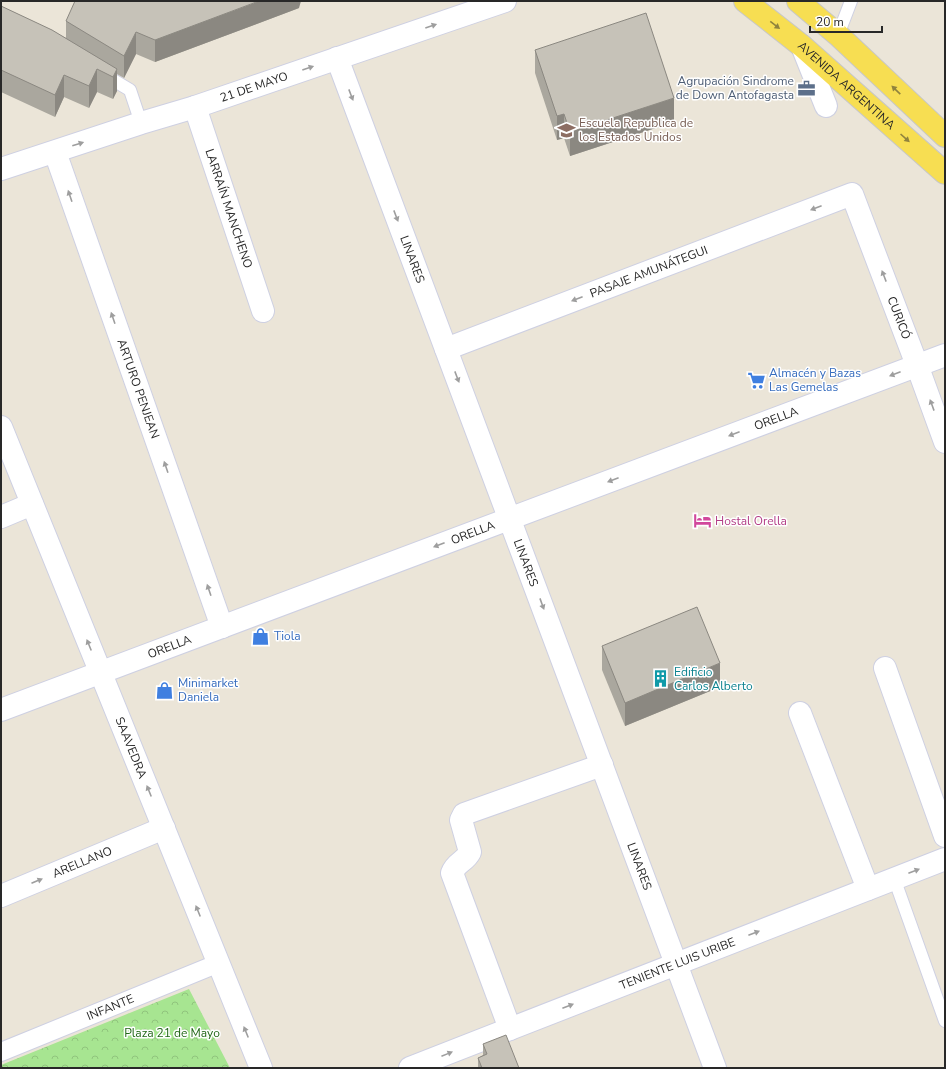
<svg xmlns="http://www.w3.org/2000/svg" width="946" height="1069" viewBox="0 0 946 1069" font-family="'Nunito Sans',sans-serif">
<style>
.park{fill:url(#park-crowns)}
.lines{fill:none;stroke-linecap:round;stroke-linejoin:round}
.service-casing{stroke:#ced0e2;stroke-width:14}
.pedestrian-casing{stroke:#ced0e2;stroke-width:20}
.minor-casing{stroke:#ced0e2;stroke-width:24}
.tertiary-casing{stroke:#ced0e2;stroke-width:24}
.primary-casing{stroke:#c7c7c7;stroke-width:24}
.service{stroke:#fff;stroke-width:12}
.pedestrian{stroke:#fff;stroke-width:18}
.minor{stroke:#fff;stroke-width:22}
.tertiary{stroke:#fff;stroke-width:22}
.primary{stroke:#f7de52;stroke-width:22}
.wall{fill:#aaa79e}
.shaded-wall{fill:#8b8881}
.building{fill:#c6c2b8;stroke:#8b8881}
.oneway{fill:#90833d}
.oneway2{fill:#9e9e9e}
.labels{text-anchor:middle;dominant-baseline:central;stroke-width:3;stroke-linejoin:round;paint-order:stroke}
.service-label{font-size:12px;fill:#4e5e75;stroke:#fff;text-anchor:end}
.street-label{font-size:12px;fill:#282828;stroke:#fff}
.education-label{font-size:12px;fill:#785e54;stroke:#fff;text-anchor:start}
.shop-label{font-size:12px;fill:#366cbe;stroke:#fff;text-anchor:start}
.hotel-label{font-size:12px;fill:#b23c85;stroke:#fff;text-anchor:start}
.culture-label{font-size:12px;fill:#0d838f;stroke:#fff;text-anchor:start}
.park-label{font-size:12px;fill:#206716;stroke:#fff}
</style>
<defs>
<pattern id="park-crowns" width="20" height="18" patternUnits="userSpaceOnUse"><rect width="20" height="18" fill="#a7e591"/><path d="M2 6a3 3 0 1 1 6 0M12 15a3 3 0 1 1 6 0" fill="none" stroke="#90c47d"/></pattern>
</defs>
<rect width="100%" height="100%" fill="#ebe5d8"/>
<polygon class="park" points="189,989 230,1068 1,1068 1,1065"/>
<g class="lines">
<defs>
<g id="service">
<polyline points="838,35 851,1"/>
<polyline points="103,74 130,90 141,123"/>
<polyline points="894,878 945,1021"/>
</g>
<g id="pedestrian">
<path id="s1" d="M1,1052l218,-89"/>
</g>
<g id="minor">
<polyline points="802,46 826,106"/>
<path id="s2" d="M337,58l378,1010"/>
<path id="s3" d="M195,107l68,204"/>
<path id="s4" d="M55,152l167,475"/>
<path id="s5" d="M446,349l406,-155 65,171 28,77"/>
<path id="s6" d="M1,427l260,641"/>
<polyline points="1,517 32,504"/>
<polyline points="885,668 945,836"/>
<polyline points="800,713 868,889"/>
<path id="s7" d="M1,896l163,-68"/>
<path d="M510,1029l-58,-156c4,-11 13,-11 18,-21l-9,-32 3,-6 138,-49"/>
</g>
<g id="tertiary">
<path id="s8" d="M1,169l140,-46 54,-16 310,-106"/>
<path id="s9" d="M1,710l944,-355"/>
<path id="s10" d="M410,1068l535,-209"/>
</g>
<g id="primary">
<path id="s11" d="M745,1l57,45 143,127"/>
<polyline points="798,1 838,35 945,136"/>
</g>
</defs>
<use href="#service" class="service-casing"/>
<use href="#pedestrian" class="pedestrian-casing"/>
<use href="#minor" class="minor-casing"/>
<use href="#tertiary" class="tertiary-casing"/>
<use href="#primary" class="primary-casing"/>
<use href="#service" class="service"/>
<use href="#pedestrian" class="pedestrian"/>
<use href="#minor" class="minor"/>
<use href="#tertiary" class="tertiary"/>
<use href="#primary" class="primary"/>
</g>
<g class="wall">
<polygon points="1,6 66,38 66,21 299,8 155,62 136,54 124,78 117,74 117,91 113,99 97,92 89,108 64,97 55,117 1,92"/>
<polygon points="535,50 674,122 570,156 564,138 557,140 535,73"/>
<polygon points="602,646 720,687 625,726 602,670"/>
<polygon points="483,1044 519,1068 478,1068 478,1058 483,1055"/>
</g>
<g class="shaded-wall">
<polygon points="259,1 301,1 299,8 155,62 155,40"/>
<polygon points="136,32 136,54 124,78 124,56"/>
<polygon points="97,69 97,92 89,108 89,86"/>
<polygon points="117,69 117,91 113,99 113,77"/>
<polygon points="64,75 64,97 55,117 55,95"/>
<polygon points="674,98 674,122 570,156 570,132"/>
<polygon points="564,114 564,138 557,140 557,116"/>
<polygon points="720,663 720,687 625,726 625,703"/>
</g>
<g class="building">
<polygon points="75,1 259,1 155,40 136,32 124,56 66,21"/>
<polygon points="1,6 52,30 117,69 113,77 97,69 89,86 64,75 55,95 1,70"/>
<polygon points="646,13 674,98 570,132 564,114 557,116 535,50"/>
<polygon points="697,607 720,663 625,703 602,646"/>
<polygon points="506,1035 519,1068 482,1068 478,1058 487,1054 483,1044"/>
</g>
<defs><path id="oneway-solid" d="M-6-.8H1V-3.2L6.5 0L1 3.2V.8H-6Z"/></defs>
<g class="oneway">
<use href="#oneway-solid" transform="translate(775 25) rotate(38)"/>
<use href="#oneway-solid" transform="translate(896 90) rotate(-136)"/>
<use href="#oneway-solid" transform="translate(905 138) rotate(42)"/>
</g>
<g class="oneway2">
<use href="#oneway-solid" transform="translate(431 26) rotate(-19)"/>
<use href="#oneway-solid" transform="translate(308 68) rotate(-19)"/>
<use href="#oneway-solid" transform="translate(351 95) rotate(69)"/>
<use href="#oneway-solid" transform="translate(78 144) rotate(-18)"/>
<use href="#oneway-solid" transform="translate(70 196) rotate(-109)"/>
<use href="#oneway-solid" transform="translate(816 208) rotate(159)"/>
<use href="#oneway-solid" transform="translate(396 216) rotate(69)"/>
<use href="#oneway-solid" transform="translate(884 276) rotate(-111)"/>
<use href="#oneway-solid" transform="translate(577 299) rotate(159)"/>
<use href="#oneway-solid" transform="translate(113 318) rotate(-109)"/>
<use href="#oneway-solid" transform="translate(895 374) rotate(159)"/>
<use href="#oneway-solid" transform="translate(457 377) rotate(69)"/>
<use href="#oneway-solid" transform="translate(932 405) rotate(-110)"/>
<use href="#oneway-solid" transform="translate(734 434) rotate(159)"/>
<use href="#oneway-solid" transform="translate(166 467) rotate(-109)"/>
<use href="#oneway-solid" transform="translate(613 480) rotate(159)"/>
<use href="#oneway-solid" transform="translate(439 545) rotate(159)"/>
<use href="#oneway-solid" transform="translate(209 590) rotate(-109)"/>
<use href="#oneway-solid" transform="translate(542 604) rotate(70)"/>
<use href="#oneway-solid" transform="translate(89 645) rotate(-112)"/>
<use href="#oneway-solid" transform="translate(149 791) rotate(-112)"/>
<use href="#oneway-solid" transform="translate(914 871) rotate(-21)"/>
<use href="#oneway-solid" transform="translate(37 881) rotate(-23)"/>
<use href="#oneway-solid" transform="translate(198 911) rotate(-112)"/>
<use href="#oneway-solid" transform="translate(754 933) rotate(-21)"/>
<use href="#oneway-solid" transform="translate(568 1006) rotate(-21)"/>
<use href="#oneway-solid" transform="translate(246 1032) rotate(-112)"/>
<use href="#oneway-solid" transform="translate(447 1054) rotate(-22)"/>
</g>
<defs>
<symbol id="office-bare" viewBox="-9 -9 18 18"><path d="M-6-3h4V-5.5h4V-3h4V5H-6ZM-1-4.5V-3h2v-1.5ZM-6 0V1H6V0Z" fill="#5c6f8a" stroke="#fff" stroke-width="2.5" paint-order="stroke"/></symbol>
<symbol id="school-bare" viewBox="-9 -9 18 18"><path d="M0-5L7-2L0 1L-7-2ZM-4 1L0 2.5L4 1V4Q0 6-4 4Z" fill="#8d6e63" stroke="#fff" stroke-width="2.5" paint-order="stroke"/></symbol>
<symbol id="supermarket-bare" viewBox="-9 -9 18 18"><path d="M-6-5.5h2.5l.6 2H6L4.5 2H-2.5L-4.4-4H-6ZM-1.5 3.2a1.3 1.3 0 1 0 .1 0ZM3 3.2a1.3 1.3 0 1 0 .1 0Z" fill="#3f7fe0" stroke="#fff" stroke-width="2.5" paint-order="stroke"/></symbol>
<symbol id="hotel-bare" viewBox="-9 -9 18 18"><path d="M-6-4.5h1.5V1H6V5H4.5V3h-9V5H-6ZM-4 0a1.8 1.8 0 1 1 3.6 0ZM.5 0V-2.5h3Q6-2.5 6 0Z" fill="#d1479c" stroke="#fff" stroke-width="2.5" paint-order="stroke"/></symbol>
<symbol id="shop-bare" viewBox="-9 -9 18 18"><path d="M-5-2.5h2.3a2.7 3.5 0 0 1 5.4 0H5L5.5 6h-11ZM-1.5-2.5h3a1.5 2.3 0 0 0-3 0Z" fill="#3f7fe0" stroke="#fff" stroke-width="2.5" paint-order="stroke"/></symbol>
<symbol id="building-bare" viewBox="-9 -9 18 18"><path d="M-4-6H4V6H1V3H-1V6H-4ZM-2.5-4.3h1.7v1.8h-1.7ZM.8-4.3h1.7v1.8H.8ZM-2.5-1h1.7V.8h-1.7ZM.8-1h1.7V.8H.8Z" fill="#0f9aa8" stroke="#fff" stroke-width="2.5" paint-order="stroke"/></symbol>
</defs>
<g fill-rule="evenodd">
<use href="#office-bare" x="794" y="76" width="25" height="25"/>
<use href="#school-bare" x="554" y="118" width="25" height="25"/>
<use href="#supermarket-bare" x="744" y="368" width="25" height="25"/>
<use href="#hotel-bare" x="690" y="508" width="25" height="25"/>
<use href="#shop-bare" x="248" y="624" width="25" height="25"/>
<use href="#building-bare" x="648" y="666" width="25" height="25"/>
<use href="#shop-bare" x="152" y="678" width="25" height="25"/>
</g>
<g class="labels">
<g class="service-label">
<text x="794" y="81">Agrupación Sindrome<tspan x="794" dy="14">de Down Antofagasta</tspan></text>
</g>
<g class="street-label">
<text stroke="none"><textPath href="#s11" startOffset="132">AVENIDA ARGENTINA</textPath></text>
<text stroke="none"><textPath href="#s8" startOffset="266">21 DE MAYO</textPath></text>
<text stroke="none"><textPath href="#s3" startOffset="107">LARRAÍN MANCHENO</textPath></text>
<text stroke="none"><textPath href="#s2" startOffset="215">LINARES</textPath></text>
<text stroke="none"><textPath href="#s5" startOffset="217">PASAJE AMUNÁTEGUI</textPath></text>
<text stroke="none"><textPath href="#s5" startOffset="567">CURICÓ</textPath></text>
<text stroke="none"><textPath href="#s4" startOffset="251">ARTURO PENJEAN</textPath></text>
<text stroke="none"><textPath href="#s9" startOffset="828">ORELLA</textPath></text>
<text stroke="none"><textPath href="#s9" startOffset="504">ORELLA</textPath></text>
<text stroke="none"><textPath href="#s2" startOffset="539">LINARES</textPath></text>
<text stroke="none"><textPath href="#s9" startOffset="180">ORELLA</textPath></text>
<text stroke="none"><textPath href="#s6" startOffset="346">SAAVEDRA</textPath></text>
<text stroke="none"><textPath href="#s7" startOffset="88">ARELLANO</textPath></text>
<text stroke="none"><textPath href="#s2" startOffset="863">LINARES</textPath></text>
<text stroke="none"><textPath href="#s10" startOffset="287">TENIENTE LUIS URIBE</textPath></text>
<text stroke="none"><textPath href="#s1" startOffset="118">INFANTE</textPath></text>
</g>
<g class="education-label">
<text x="579" y="123">Escuela Republica de<tspan x="579" dy="14">los Estados Unidos</tspan></text>
</g>
<g class="shop-label">
<text x="769" y="373">Almacén y Bazas<tspan x="769" dy="14">Las Gemelas</tspan></text>
<text x="274" y="636">Tiola</text>
<text x="178" y="683">Minimarket<tspan x="178" dy="14">Daniela</tspan></text>
</g>
<g class="hotel-label">
<text x="715" y="521">Hostal Orella</text>
</g>
<g class="culture-label">
<text x="674" y="672">Edificio<tspan x="674" dy="14">Carlos Alberto</tspan></text>
</g>
<g class="park-label">
<text x="172" y="1033">Plaza 21 de Mayo</text>
</g>
</g>
<rect width="946" height="1069" fill="none" stroke="#282828" stroke-width="4"/>
<path d="M810 26v6h72v-6" fill="none" stroke="#282828" stroke-width="2"/>
<text x="816" y="26" font-size="12" fill="#282828" stroke="#ffffff" stroke-width="3" paint-order="stroke">20 m</text>
</svg>
